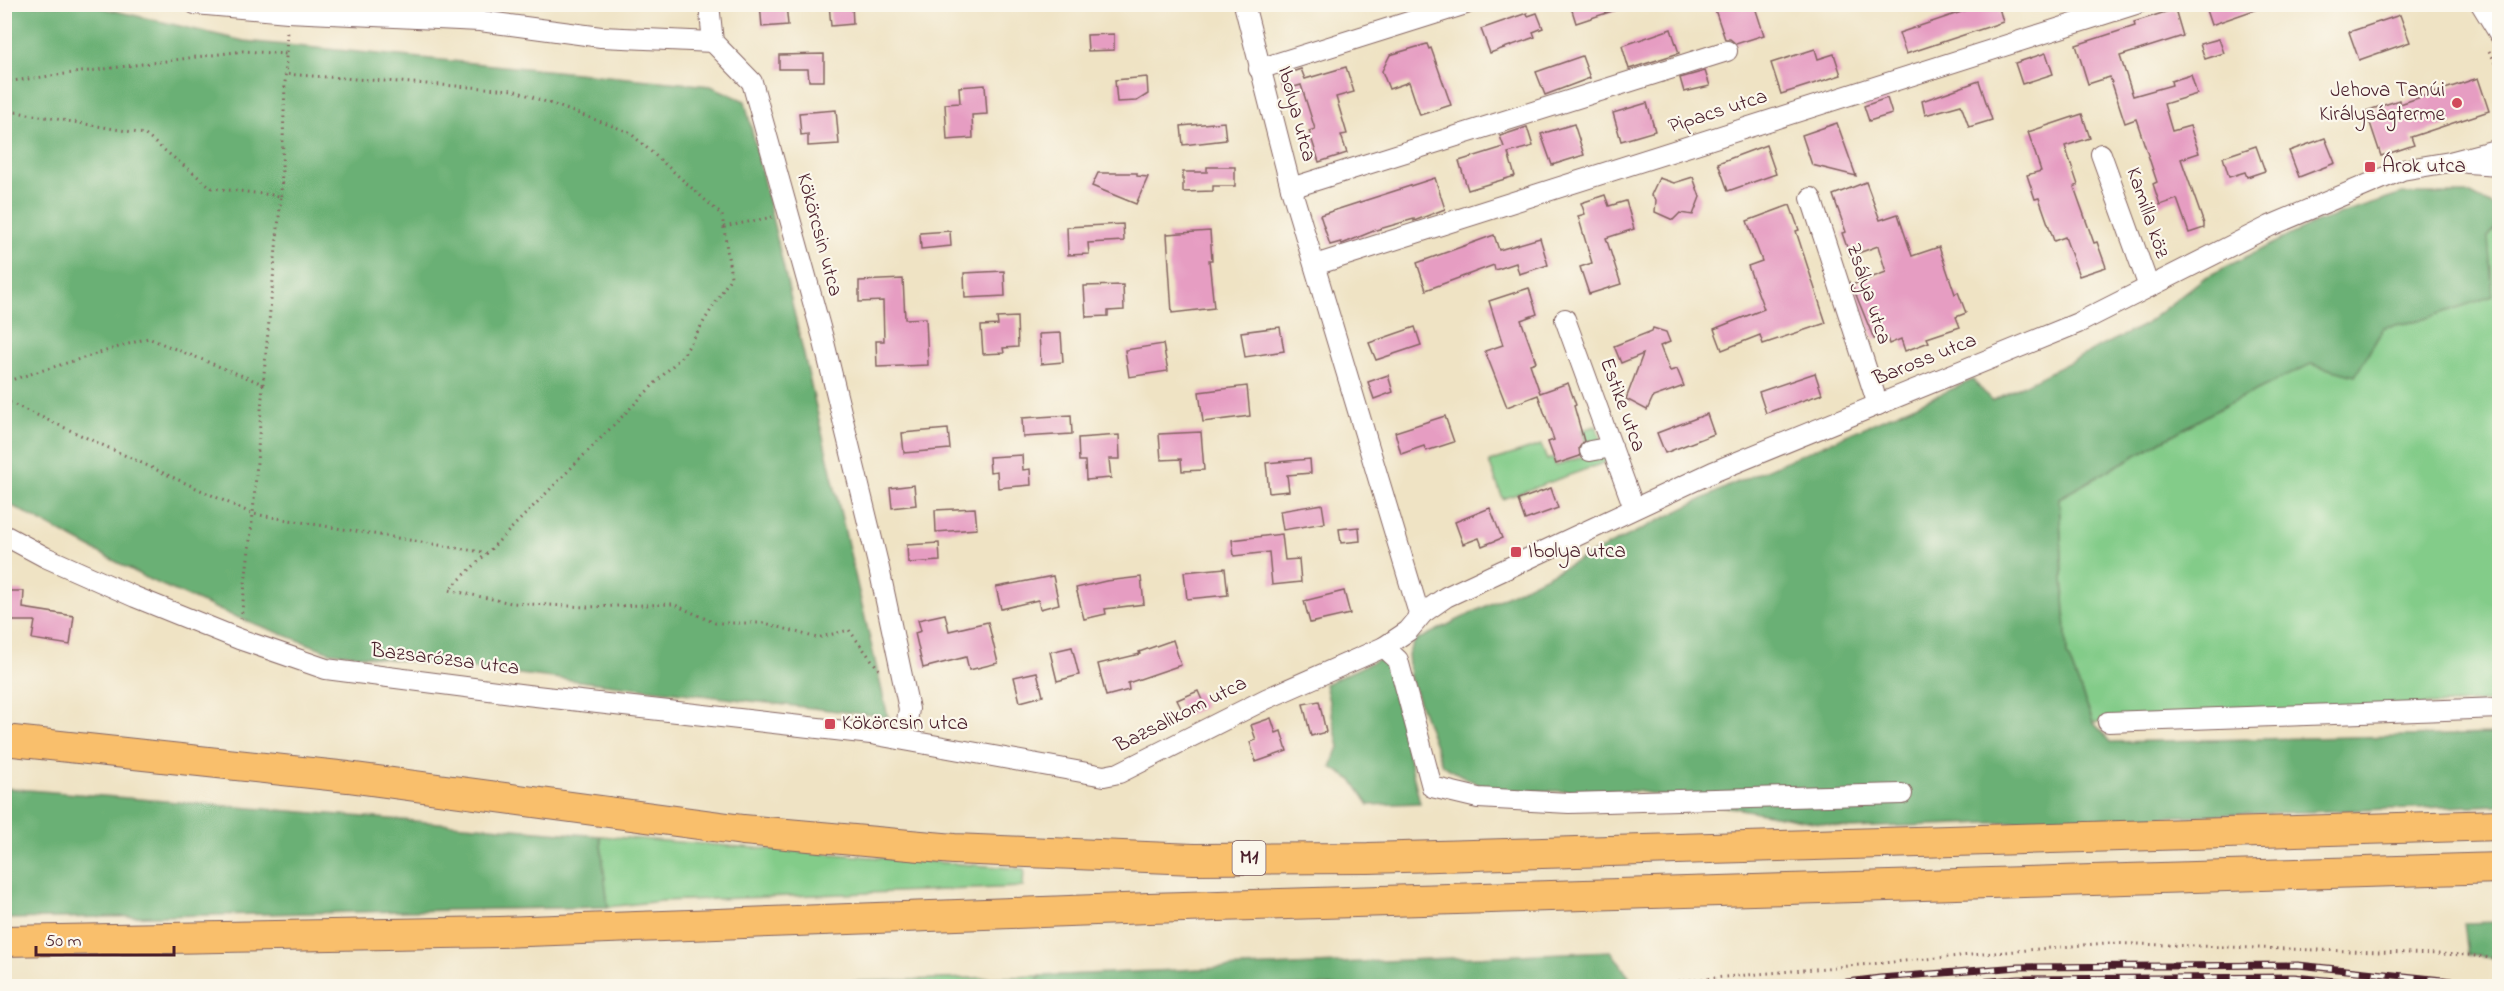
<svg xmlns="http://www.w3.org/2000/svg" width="2504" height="991" viewBox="0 0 2504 991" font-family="'Indie Flower',sans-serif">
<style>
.green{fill:#83cc89;stroke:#66765a;stroke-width:1.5}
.forest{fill:#6ab075;stroke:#5a6850;stroke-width:1.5}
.building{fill:#e69dc2}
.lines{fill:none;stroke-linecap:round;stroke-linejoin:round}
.minor-casing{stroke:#846461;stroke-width:22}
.highway-casing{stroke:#846461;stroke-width:32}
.path{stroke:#846461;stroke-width:3;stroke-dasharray:1.5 4.5;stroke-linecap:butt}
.minor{stroke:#fff;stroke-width:20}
.highway{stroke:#f9bf6c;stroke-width:30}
.rail-casing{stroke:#4a1f2b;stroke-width:7}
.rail{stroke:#fbf7ec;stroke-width:4.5;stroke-dasharray:14;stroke-linecap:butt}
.poi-dot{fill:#d1495b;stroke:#fbf7ec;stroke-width:2}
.labels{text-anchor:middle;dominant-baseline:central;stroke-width:4.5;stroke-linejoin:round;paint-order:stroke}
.shield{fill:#fbf7ec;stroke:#7f6065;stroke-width:1.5}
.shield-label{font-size:20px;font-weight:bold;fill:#4a1f2b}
.poi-label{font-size:21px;fill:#4a1f2b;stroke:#fbf7ec;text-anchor:start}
.street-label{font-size:21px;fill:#4a1f2b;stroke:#fbf7ec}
</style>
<rect width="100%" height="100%" fill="#fbf7ec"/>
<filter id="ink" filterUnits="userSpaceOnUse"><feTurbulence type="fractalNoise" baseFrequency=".0167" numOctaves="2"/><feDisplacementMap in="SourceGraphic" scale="12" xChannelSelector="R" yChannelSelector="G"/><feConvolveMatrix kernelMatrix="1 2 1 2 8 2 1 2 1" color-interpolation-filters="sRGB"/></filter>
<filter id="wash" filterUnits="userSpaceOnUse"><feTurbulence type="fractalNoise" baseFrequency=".008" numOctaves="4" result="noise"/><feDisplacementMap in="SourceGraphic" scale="24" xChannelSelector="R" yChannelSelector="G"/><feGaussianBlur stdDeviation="1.35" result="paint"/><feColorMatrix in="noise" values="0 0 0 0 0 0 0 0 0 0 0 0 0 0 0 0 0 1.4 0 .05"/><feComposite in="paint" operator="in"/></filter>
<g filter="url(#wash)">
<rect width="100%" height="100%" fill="#efe3c4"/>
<g class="green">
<polygon points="2499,224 2499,698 2488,702 2093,722 2067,654 2059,498 2226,405 2311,364 2355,376 2384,327 2418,321"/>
<polygon points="1596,426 1609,461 1503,499 1489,462 1541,445 1547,460 1553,458 1556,466 1590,454 1582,430"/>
<polygon points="600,836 1024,869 1023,887 662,901 608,907"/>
<polygon points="1041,976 1032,986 703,986"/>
</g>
<g class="forest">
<polygon points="4,5 90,5 244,41 711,86 745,101 888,717 330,652 231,615 150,580 5,502"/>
<polygon points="2402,194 2471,194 2499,209 2499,224 2488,237 2493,296 2418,321 2384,327 2355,376 2311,364 2226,405 2059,498 2067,654 2093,722 2111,742 2499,734 2499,805 1848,828 1637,791 1490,791 1442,765 1410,677 1408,654 1415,641 1731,485 1973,380 1992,401 2144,325 2204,278 2314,223"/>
<polygon points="1385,656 1420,803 1369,805 1353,781 1331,767 1339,747 1325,684"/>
<polygon points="4,788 600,836 608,907 5,919"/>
<polygon points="2499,922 2499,959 2468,955 2464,923"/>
<polygon points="1611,951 1634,984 1624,986 1032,986 1041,976"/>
</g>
<g id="blocks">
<g class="building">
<polygon points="760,4 786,4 788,25 762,27"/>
<polygon points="829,4 852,4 853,24 831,26"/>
<polygon points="1570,4 1625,4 1625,7 1576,23"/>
<polygon points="1713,4 1754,4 1764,35 1736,44 1730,39 1725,39"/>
<polygon points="1985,4 1998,4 2003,22 1906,54 1899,33"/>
<polygon points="2204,4 2263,4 2263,7 2211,25"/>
<polygon points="2175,9 2183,36 2120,56 2133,96 2172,85 2171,81 2191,75 2197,94 2164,104 2172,131 2190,126 2199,153 2181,159 2204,224 2204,228 2189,233 2177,199 2160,205 2153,184 2157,182 2136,119 2125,123 2110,77 2088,84 2076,45 2135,26 2134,22"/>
<polygon points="1527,13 1528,16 1537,13 1543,28 1533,32 1535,37 1490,53 1481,29"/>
<polygon points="2400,15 2410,42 2359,60 2349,32"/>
<polygon points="1671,29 1679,53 1629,69 1622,46"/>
<polygon points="1114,34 1114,50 1088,51 1087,35"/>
<polygon points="2219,39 2224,53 2205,59 2200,44"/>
<polygon points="1427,44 1429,49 1431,48 1451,105 1420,115 1409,82 1389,89 1382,71 1390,55"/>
<polygon points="1815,49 1818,59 1834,54 1841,75 1781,94 1771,63"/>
<polygon points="2046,53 2053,74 2022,84 2015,63"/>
<polygon points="824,54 824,81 809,81 808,69 779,69 779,55"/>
<polygon points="1582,56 1590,78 1545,95 1536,72"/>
<polygon points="1346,67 1354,92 1336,97 1347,134 1341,135 1347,153 1319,162 1309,131 1315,129 1301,85 1284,90 1280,76 1301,69 1305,79"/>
<polygon points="1705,71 1710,86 1684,92 1680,78"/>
<polygon points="1147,77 1148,94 1137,101 1117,102 1115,80"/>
<polygon points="2478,78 2489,111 2411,137 2414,145 2381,156 2366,111 2399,100 2400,104"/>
<polygon points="1979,81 1992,120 1969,127 1961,105 1925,115 1922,101"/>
<polygon points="985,85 987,114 972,115 973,138 947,140 945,104 960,103 959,87"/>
<polygon points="1887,98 1892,114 1869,121 1864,106"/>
<polygon points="1647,103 1655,131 1621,141 1613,113"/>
<polygon points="836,110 839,144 808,146 808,134 801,135 799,113"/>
<polygon points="2082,114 2090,138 2065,146 2078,185 2074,187 2094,243 2097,242 2106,267 2079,276 2065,237 2054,241 2039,198 2035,199 2027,175 2041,171 2028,132"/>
<polygon points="1224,122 1226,140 1183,145 1181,126"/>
<polygon points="1837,123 1856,176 1812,165 1802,135"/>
<polygon points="1574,124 1584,155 1552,165 1541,134"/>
<polygon points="1527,127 1533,146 1508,153 1515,176 1468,190 1459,161 1504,147 1500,136"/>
<polygon points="2325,138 2335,163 2299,177 2289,151"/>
<polygon points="1766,145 1776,174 1728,191 1718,163"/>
<polygon points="2256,146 2265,171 2247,177 2245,172 2229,177 2223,157"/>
<polygon points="1207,167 1235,167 1235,186 1213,186 1213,191 1183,192 1183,172 1207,172"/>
<polygon points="1098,173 1137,173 1137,176 1148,177 1136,204 1092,186"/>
<polygon points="1693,177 1700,197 1693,215 1680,213 1673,220 1655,212 1656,200 1651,195 1659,178 1674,183"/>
<polygon points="1435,178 1445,209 1414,221 1414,219 1376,230 1342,244 1341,242 1330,245 1320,215"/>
<polygon points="1866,182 1880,220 1898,214 1912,256 1939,247 1955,294 1958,292 1966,313 1956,317 1960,327 1927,338 1929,342 1905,351 1901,339 1889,344 1886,335 1874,339 1852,285 1886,272 1878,246 1850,256 1842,233 1846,232 1833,195"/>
<polygon points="1605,195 1609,206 1626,201 1634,229 1606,238 1621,284 1589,294 1580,267 1592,263 1578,216 1585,214 1581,203"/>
<polygon points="1790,205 1799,230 1796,231 1826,323 1763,344 1760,335 1722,350 1714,329 1764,309 1748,266 1762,261 1747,221"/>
<polygon points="1123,224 1124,241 1088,243 1089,254 1068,255 1067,227"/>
<polygon points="950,231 951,246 921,249 920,233"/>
<polygon points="1210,231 1212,260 1209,260 1214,308 1172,313 1167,234"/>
<polygon points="1494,235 1499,250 1540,238 1548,265 1519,274 1516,263 1495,270 1494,265 1426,290 1417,263"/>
<polygon points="1004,271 1005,296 965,298 964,273"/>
<polygon points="903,279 905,319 926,318 928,365 877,367 876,341 884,341 883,301 859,302 859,281"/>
<polygon points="1123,285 1124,310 1108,311 1108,316 1086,317 1084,286"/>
<polygon points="1529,288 1537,314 1521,320 1536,362 1530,364 1540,393 1568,383 1576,405 1574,406 1584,441 1579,448 1580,456 1556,464 1548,442 1554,440 1538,395 1507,407 1485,351 1503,345 1489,301"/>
<polygon points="1017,317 1018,347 1003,348 1004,353 983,354 981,326 998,325 997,318"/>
<polygon points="1280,327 1284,351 1245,357 1241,332"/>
<polygon points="1415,327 1421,345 1376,360 1369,343"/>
<polygon points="1653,328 1666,332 1670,342 1660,346 1670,371 1677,369 1684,386 1653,397 1647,410 1626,399 1643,354 1621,363 1614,346 1652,331"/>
<polygon points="1061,333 1063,362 1041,364 1039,334"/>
<polygon points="1163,344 1168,371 1129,377 1125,350"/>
<polygon points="1815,373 1822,394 1766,413 1759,392"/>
<polygon points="1388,375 1393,392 1374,399 1368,382"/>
<polygon points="1247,386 1250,416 1203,422 1199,392"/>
<polygon points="1707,414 1714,434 1665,453 1657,433"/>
<polygon points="1071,415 1072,434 1023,437 1022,418"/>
<polygon points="1445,416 1454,442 1426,451 1424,446 1401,454 1395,432"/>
<polygon points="948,429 950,449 904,453 902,433"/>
<polygon points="1201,432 1204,470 1182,471 1181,459 1161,460 1159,434"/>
<polygon points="1119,435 1120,459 1109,459 1111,478 1086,480 1085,461 1079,461 1078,438"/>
<polygon points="1022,455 1023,470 1030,469 1031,485 998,488 997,471 990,472 989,457"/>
<polygon points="1310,459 1311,473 1287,475 1289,491 1269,493 1266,463"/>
<polygon points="914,485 916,505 892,508 890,488"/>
<polygon points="1551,488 1558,508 1525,520 1518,500"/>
<polygon points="1322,504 1325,523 1283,530 1280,511"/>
<polygon points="975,508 977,529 936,532 935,510"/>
<polygon points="1490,508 1502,538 1482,546 1479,538 1463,544 1455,522"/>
<polygon points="1359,527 1360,541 1341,543 1339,529"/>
<polygon points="1282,534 1285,560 1299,559 1301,582 1272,585 1269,552 1234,556 1232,540"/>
<polygon points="939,543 940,561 908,563 907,545"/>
<polygon points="1225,568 1228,595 1187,599 1184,572"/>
<polygon points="1053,576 1059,604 1040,609 1038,600 1001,609 996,587"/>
<polygon points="1141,577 1144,604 1105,609 1106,614 1084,619 1076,588 1106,581"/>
<polygon points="4,591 24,591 23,608 74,616 70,645 32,639 35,621 4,621"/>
<polygon points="1344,591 1350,614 1310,623 1304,601"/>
<polygon points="945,614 949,631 988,622 998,663 969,670 966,657 923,668 915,633 921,631 918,620"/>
<polygon points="1173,640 1181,665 1128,683 1129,690 1106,696 1098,664 1140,654 1139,652"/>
<polygon points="1072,647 1079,675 1057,681 1050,652"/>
<polygon points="1037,672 1043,696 1020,702 1014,677"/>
<polygon points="1198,691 1205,707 1185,716 1177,700"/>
<polygon points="1319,701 1326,732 1311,736 1303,704"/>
<polygon points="1271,718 1276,733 1281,731 1287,751 1256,762 1250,742 1256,740 1251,725"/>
</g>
</g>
</g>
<g filter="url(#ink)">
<use href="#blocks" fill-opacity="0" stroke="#846461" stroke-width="1.5"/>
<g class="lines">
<defs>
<g id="minor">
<polyline points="195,4 288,12 480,21 601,37 713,42"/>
<polyline points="709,4 713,42 752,82 823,338 879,568 909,709 904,739"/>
<polyline points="1244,4 1291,188 1417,607 1423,613"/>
<polyline points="2481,4 2500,35"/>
<polyline points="1259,69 1466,4"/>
<polyline points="2101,154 2149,287"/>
<polyline points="2467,163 2500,165"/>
<polyline points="1291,188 1727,51"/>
<polyline points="1811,198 1878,405"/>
<polyline points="1315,265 2136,4"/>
<polyline points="1565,319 1634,508"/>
<polyline points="1590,451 1612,447"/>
<polyline points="4,535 45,557 135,597 239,639 326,669 527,695 871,734 1104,776 1119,773 1266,699 1384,647 1408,631 1423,613 1446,597 1713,472 2078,323 2270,226 2402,170 2450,162 2500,149"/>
<polyline points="1384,647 1398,660 1432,787 1478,798 1569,803 1902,794"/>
<polyline points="2108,722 2500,708"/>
</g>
<g id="highway">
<polyline points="4,740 348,777 743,830 954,849 1194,859 1368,858 2500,825"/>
<polyline points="4,941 500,932 1149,908 2500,868"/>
</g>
</defs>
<use href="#minor" class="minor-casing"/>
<use href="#highway" class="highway-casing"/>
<g class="path">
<polyline points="2489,51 2500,70"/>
<polyline points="4,82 243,51 286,54"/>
<polyline points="4,110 144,134 212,188 281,196 263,384 148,338 11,380 4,378"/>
<polyline points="281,196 287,29"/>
<polyline points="724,227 772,217"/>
<polyline points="4,400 253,514 487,553 684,354 731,277 722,215 629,132 513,90 284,74"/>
<polyline points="487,553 449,590 511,603 587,607 673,604 715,623 765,623 817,638 849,630 880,671"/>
<polyline points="241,619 253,514 263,384"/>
<polyline points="1624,986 2106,943 2468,955 2500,959"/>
</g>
<use href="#minor" class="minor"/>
<use href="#highway" class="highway"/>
<defs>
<g id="rail">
<polyline points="1815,986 1880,978 2019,967 2298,965 2500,986"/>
<polyline points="1924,986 2019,979 2294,977 2387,986"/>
</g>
</defs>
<use href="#rail" class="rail-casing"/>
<use href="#rail" class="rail"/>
</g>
</g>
<g class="poi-dot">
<circle cx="2457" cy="103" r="6"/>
<rect x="2364" y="161" width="12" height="12" rx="3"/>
<rect x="1510" y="546" width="12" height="12" rx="3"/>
<rect x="824" y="718" width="12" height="12" rx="3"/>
</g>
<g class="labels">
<rect class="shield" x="1232.5" y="841" width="33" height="34" rx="4.5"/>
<g class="shield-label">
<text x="1249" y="858">M1</text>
</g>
<g class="poi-label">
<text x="2445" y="91" text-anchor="end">Jehova Tanúi<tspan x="2445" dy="24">Királyságterme</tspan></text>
<text x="2382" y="167">Árok utca</text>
<text x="1528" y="552">Ibolya utca</text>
<text x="842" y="724">Kökörcsin utca</text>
</g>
<g class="street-label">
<text transform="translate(1718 112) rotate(-18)">Pipacs utca</text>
<text transform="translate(1296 114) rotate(75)">Ibolya utca</text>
<text transform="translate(2147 213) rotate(71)">Kamilla köz</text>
<text transform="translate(819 235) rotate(75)">Kökörcsin utca</text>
<text transform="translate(1868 294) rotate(72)">Zsálya utca</text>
<text transform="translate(1925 360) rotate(-22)">Baross utca</text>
<text transform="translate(1622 405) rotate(70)">Estike utca</text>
<text transform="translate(445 660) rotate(7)">Bazsarózsa utca</text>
<text transform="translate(1181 715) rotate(-27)">Bazsalikom utca</text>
</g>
</g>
<rect width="2504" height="991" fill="none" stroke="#fbf7ec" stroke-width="24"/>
<path d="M36 946v9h138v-9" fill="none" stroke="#4a1f2b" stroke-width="3"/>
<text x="45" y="946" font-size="18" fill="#4a1f2b" stroke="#fbf7ec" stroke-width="4.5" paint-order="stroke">50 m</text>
</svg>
